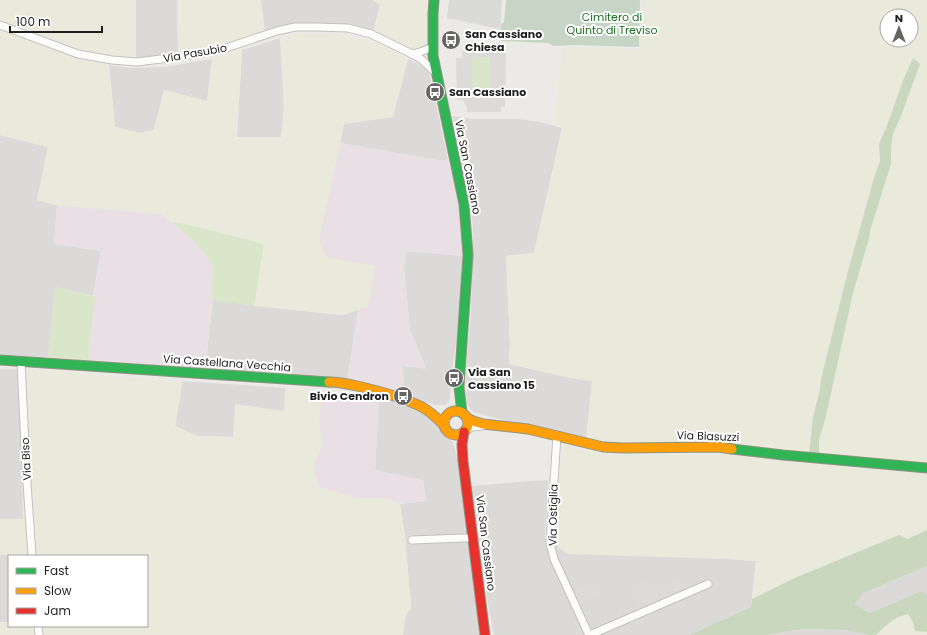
<svg xmlns="http://www.w3.org/2000/svg" width="927" height="635" viewBox="0 0 927 635" font-family="Poppins,sans-serif">
<style>
.residential{fill:#dbdad8}
.industrial{fill:#e9e0e5}
.religious{fill:#dadad8}
.farmland{fill:#eaeadc;fill-rule:evenodd}
.grass{fill:#d9e6c9}
.forest{fill:#c9d7bf}
.cemetery{fill:#c7d5c7}
.parking{fill:#dcdbda;fill-rule:evenodd}
.lines{fill:none;stroke-linecap:round;stroke-linejoin:round}
.street-casing{stroke:#c2c1bf;stroke-width:9}
.fast-casing{stroke:#929381;stroke-width:11}
.slow-casing{stroke:#929381;stroke-width:11}
.jam-casing{stroke:#929381;stroke-width:11}
.street{stroke:#fcfcfb;stroke-width:7}
.fast{stroke:#30b455;stroke-width:9}
.slow{stroke:#ff9f0a;stroke-width:9}
.jam{stroke:#e5322d;stroke-width:9}
.labels{text-anchor:middle;dominant-baseline:central;stroke-width:4;stroke-linejoin:round;paint-order:stroke}
.park-label{font-size:11px;fill:#196f1e;stroke:#fff}
.poi-label{font-size:11px;font-weight:bold;fill:#1e1e1e;stroke:#fff;text-anchor:start}
.street-label{font-size:11px;fill:#1e1e1e;stroke:#fff}
</style>
<rect width="100%" height="100%" fill="#eceae7"/>
<g class="residential">
<polygon points="136,0 177,0 178,49 180,55 163,58 136,58"/>
<polygon points="261,0 372,0 380,4 373,33 337,25 265,34"/>
<polygon points="280,38 284,109 281,137 237,137 242,50"/>
<polygon points="212,59 207,101 164,90 154,130 140,133 115,127 109,65 129,68 164,67"/>
<polygon points="408,59 422,66 428,66 448,160 438,160 340,143 344,123 393,117"/>
<polygon points="452,116 473,119 517,119 540,122 562,128 534,253 506,256 510,343 509,364 566,377 592,381 586,441 525,426 474,412 471,410 467,403 466,372 471,309 473,228 471,208 462,172"/>
<polygon points="0,135 48,147 37,200 57,205 54,244 101,251 93,296 55,287 48,357 0,355"/>
<polygon points="406,251 462,256 460,308 457,337 452,371 450,399 448,403 445,405 435,405 404,395 403,366 426,368 410,330 404,268"/>
<polygon points="213,300 243,304 343,315 358,310 347,381 264,372 205,369"/>
<polygon points="0,369 17,369 22,453 23,520 0,519"/>
<polygon points="182,381 285,388 285,411 265,409 233,437 198,436 175,427 182,385"/>
<polygon points="379,398 395,402 408,406 433,420 441,425 443,432 449,437 454,446 459,463 482,635 403,635 405,617 411,607 405,536 400,504 426,501 423,481 375,470"/>
<polygon points="548,480 545,539 555,538 559,548 756,561 751,607 689,635 494,635 487,598 472,486 530,481"/>
<polygon points="0,555 23,555 60,556 9,556 9,622 0,622"/>
<polygon points="927,566 927,595 921,591 870,613 853,604 864,593"/>
<polygon points="802,629 845,630 869,635 767,635"/>
</g>
<g class="industrial">
<polygon points="340,143 438,160 448,160 456,192 460,210 462,228 462,256 406,251 404,268 410,330 426,369 403,366 404,395 347,381 358,310 368,306 325,257 319,239"/>
<polygon points="57,205 161,214 193,240 213,265 211,299 213,300 205,369 88,360 95,297 93,296 101,251 54,244"/>
<polygon points="322,392 379,398 375,470 423,480 426,501 400,504 386,498 355,498 319,487 313,467 322,444 319,420"/>
</g>
<polygon class="religious" points="449,0 502,0 500,29 447,18"/>
<g class="farmland">
<polygon points="0,0 136,0 136,58 117,57 87,52 0,20"/>
<polygon points="177,0 261,0 265,34 222,47 180,55 178,49"/>
<polygon points="372,0 432,0 426,46 427,57 419,55 373,33 380,5"/>
<path d="M641,0h286v465l-108,-10v-15l7,-24 27,-123 16,-54 1,-8 21,-67v-17l2,-13 8,-18 19,-52 -16,14 -18,50 -7,16 1,17 -6,17 -26,93 -27,108 -1,10 -7,28 -4,37 -207,-8 -16,-5 6,-60 -26,-4 -57,-13 1,-21 -4,-87 28,-3 28,-125 -7,-9 7,-72 78,2zM887,16h24v24h-24z"/>
<polygon points="0,29 84,61 109,65 115,127 139,133 154,130 164,90 207,101 212,59 242,50 237,137 281,137 284,109 281,37 303,34 336,34 347,36 375,42 408,59 393,117 344,124 319,239 325,257 375,266 368,306 343,315 254,306 264,244 194,226 171,222 161,214 53,205 37,200 48,147 0,135"/>
<polygon points="17,369 33,369 106,376 182,381 182,385 175,426 198,436 233,437 235,404 284,411 285,388 322,392 319,420 322,444 313,467 319,487 355,498 386,498 400,504 405,536 411,608 405,617 403,635 0,635 0,622 9,622 9,626 147,626 147,556 60,556 23,555 0,555 0,519 23,519 22,453"/>
<polygon points="562,443 580,450 602,455 729,455 803,463 851,467 927,474 927,530 906,539 899,535 797,577 752,599 756,561 725,559 568,554 559,548 555,538"/>
<polygon points="908,614 913,622 915,631 927,632 927,635 876,635 890,621 901,615"/>
</g>
<g class="grass">
<polygon points="490,57 490,97 472,97 472,58"/>
<polygon points="171,222 194,226 264,244 254,306 211,300 213,265 193,240"/>
<polygon points="55,287 95,297 88,360 48,357"/>
</g>
<g class="forest">
<polygon points="913,58 920,64 901,116 893,134 891,147 891,164 870,231 869,239 853,293 826,416 819,440 819,455 809,454 813,417 820,389 821,379 848,271 874,178 880,161 879,144 886,128 904,78"/>
<path d="M927,530v36l-63,27 -10,11 16,9 51,-22 6,4v37l-12,-1 -2,-9 -5,-8c-14,3 -23,12 -32,21h-7l-24,-5 -43,-1 -35,6h-78l62,-28 1,-8 45,-22 102,-42 8,4z"/>
</g>
<polygon class="cemetery" points="506,0 640,0 639,47 574,45 553,46 548,43 501,41 501,24 504,23"/>
<g class="parking">
<path d="M462,51h44l-1,56h-4v5h-34v-6l-5,-6h-5l-1,-42h6zM490,57v40h-18v-39z"/>
<polygon points="677,578 682,589 664,597 659,586"/>
<polygon points="650,579 659,598 639,607 630,588"/>
<polygon points="598,581 604,594 579,606 574,591"/>
</g>
<g class="lines">
<defs>
<g id="street">
<polyline points="0,25 78,54 112,60 137,62 177,57 220,50 277,31 295,27 316,27 348,28 371,34 412,54 421,59 436,73"/>
<path d="M412,54c8,-2 14,-3 21,-8"/>
<polyline points="21,361 26,468 32,556"/>
<polyline points="466,430 472,427 483,426"/>
<polyline points="557,435 550,543 554,559 589,635"/>
<polyline points="412,540 463,538 472,538"/>
<polyline points="38,626 39,635"/>
<polyline points="590,635 708,584"/>
</g>
<g id="fast">
<polyline points="434,0 433,14 433,56 464,204 468,255 459,387 462,413"/>
<polyline points="0,360 329,382"/>
<polyline points="732,449 783,455 927,468"/>
</g>
<g id="slow">
<path d="M329,382c9,0 19,2 28,4 22,5 45,11 65,21 9,5 15,11 22,18"/>
<circle cx="456" cy="423" r="12"/>
<polyline points="467,418 473,421 483,424 528,429 603,447 623,448 718,447 732,449"/>
</g>
<polyline id="jam" points="464,432 462,444 463,461 485,635"/>
</defs>
<use href="#street" class="street-casing"/>
<use href="#fast" class="fast-casing"/>
<use href="#slow" class="slow-casing"/>
<use href="#jam" class="jam-casing"/>
<use href="#street" class="street"/>
<use href="#fast" class="fast"/>
<use href="#slow" class="slow"/>
<use href="#jam" class="jam"/>
</g>
<defs>
<symbol id="bus-disc" viewBox="-11 -11 22 22"><circle r="9.5" fill="#666564" stroke="#fff"/><path d="M-5-6H5V4H4V6H2V4H-2V6H-4V4H-5ZM-3.5-4V0h7V-4ZM-3.5 1.2v1.5H-2V1.2ZM2 1.2v1.5H3.5V1.2Z" fill="#fff"/></symbol>
</defs>
<g fill-rule="evenodd">
<use href="#bus-disc" x="440" y="29" width="22" height="22"/>
<use href="#bus-disc" x="424" y="81" width="22" height="22"/>
<use href="#bus-disc" x="443" y="367" width="22" height="22"/>
<use href="#bus-disc" x="392" y="385" width="22" height="22"/>
</g>
<g class="labels">
<g class="park-label">
<text x="612" y="17">Cimitero di<tspan x="612" dy="13">Quinto di Treviso</tspan></text>
</g>
<g class="poi-label">
<text x="465" y="34">San Cassiano<tspan x="465" dy="13">Chiesa</tspan></text>
<text x="449" y="92">San Cassiano</text>
<text x="468" y="372">Via San<tspan x="468" dy="13">Cassiano 15</tspan></text>
<text x="389" y="396" text-anchor="end">Bivio Cendron</text>
</g>
<g class="street-label">
<text transform="translate(195 53) rotate(-10)">Via Pasubio</text>
<text transform="translate(468 167) rotate(79)">Via San Cassiano</text>
<text transform="translate(227 363) rotate(4)">Via Castellana Vecchia</text>
<text transform="translate(708 436) rotate(2)">Via Biasuzzi</text>
<text transform="translate(26 459) rotate(-93)">Via Biso</text>
<text transform="translate(553 515) rotate(-89)">Via Ostiglia</text>
<text transform="translate(486 543) rotate(83)">Via San Cassiano</text>
</g>
</g>
<rect x="8" y="555" width="140" height="72" fill="#ffffff" stroke="#a5a5a5"/>
<rect x="16" y="568" width="20" height="6" fill="#30b455" stroke="#a5a5a5"/>
<text x="44" y="575" font-size="12" fill="#1e1e1e">Fast</text>
<rect x="16" y="588" width="20" height="6" fill="#ff9f0a" stroke="#a5a5a5"/>
<text x="44" y="595" font-size="12" fill="#1e1e1e">Slow</text>
<rect x="16" y="608" width="20" height="6" fill="#e5322d" stroke="#a5a5a5"/>
<text x="44" y="615" font-size="12" fill="#1e1e1e">Jam</text>
<g transform="translate(899 28)"><circle r="19" fill="#ffffff" stroke="#a5a5a5"/>
<path d="M0-3L7 15L0 10L-7 15Z" fill="#666564"/>
<text y="-6" font-size="11" font-weight="bold" text-anchor="middle" fill="#1e1e1e">N</text>
</g>
<path d="M10 26v6h92v-6" fill="none" stroke="#1e1e1e" stroke-width="2"/>
<text x="16" y="26" font-size="12" fill="#1e1e1e" stroke="#ffffff" stroke-width="3" paint-order="stroke">100 m</text>
</svg>
